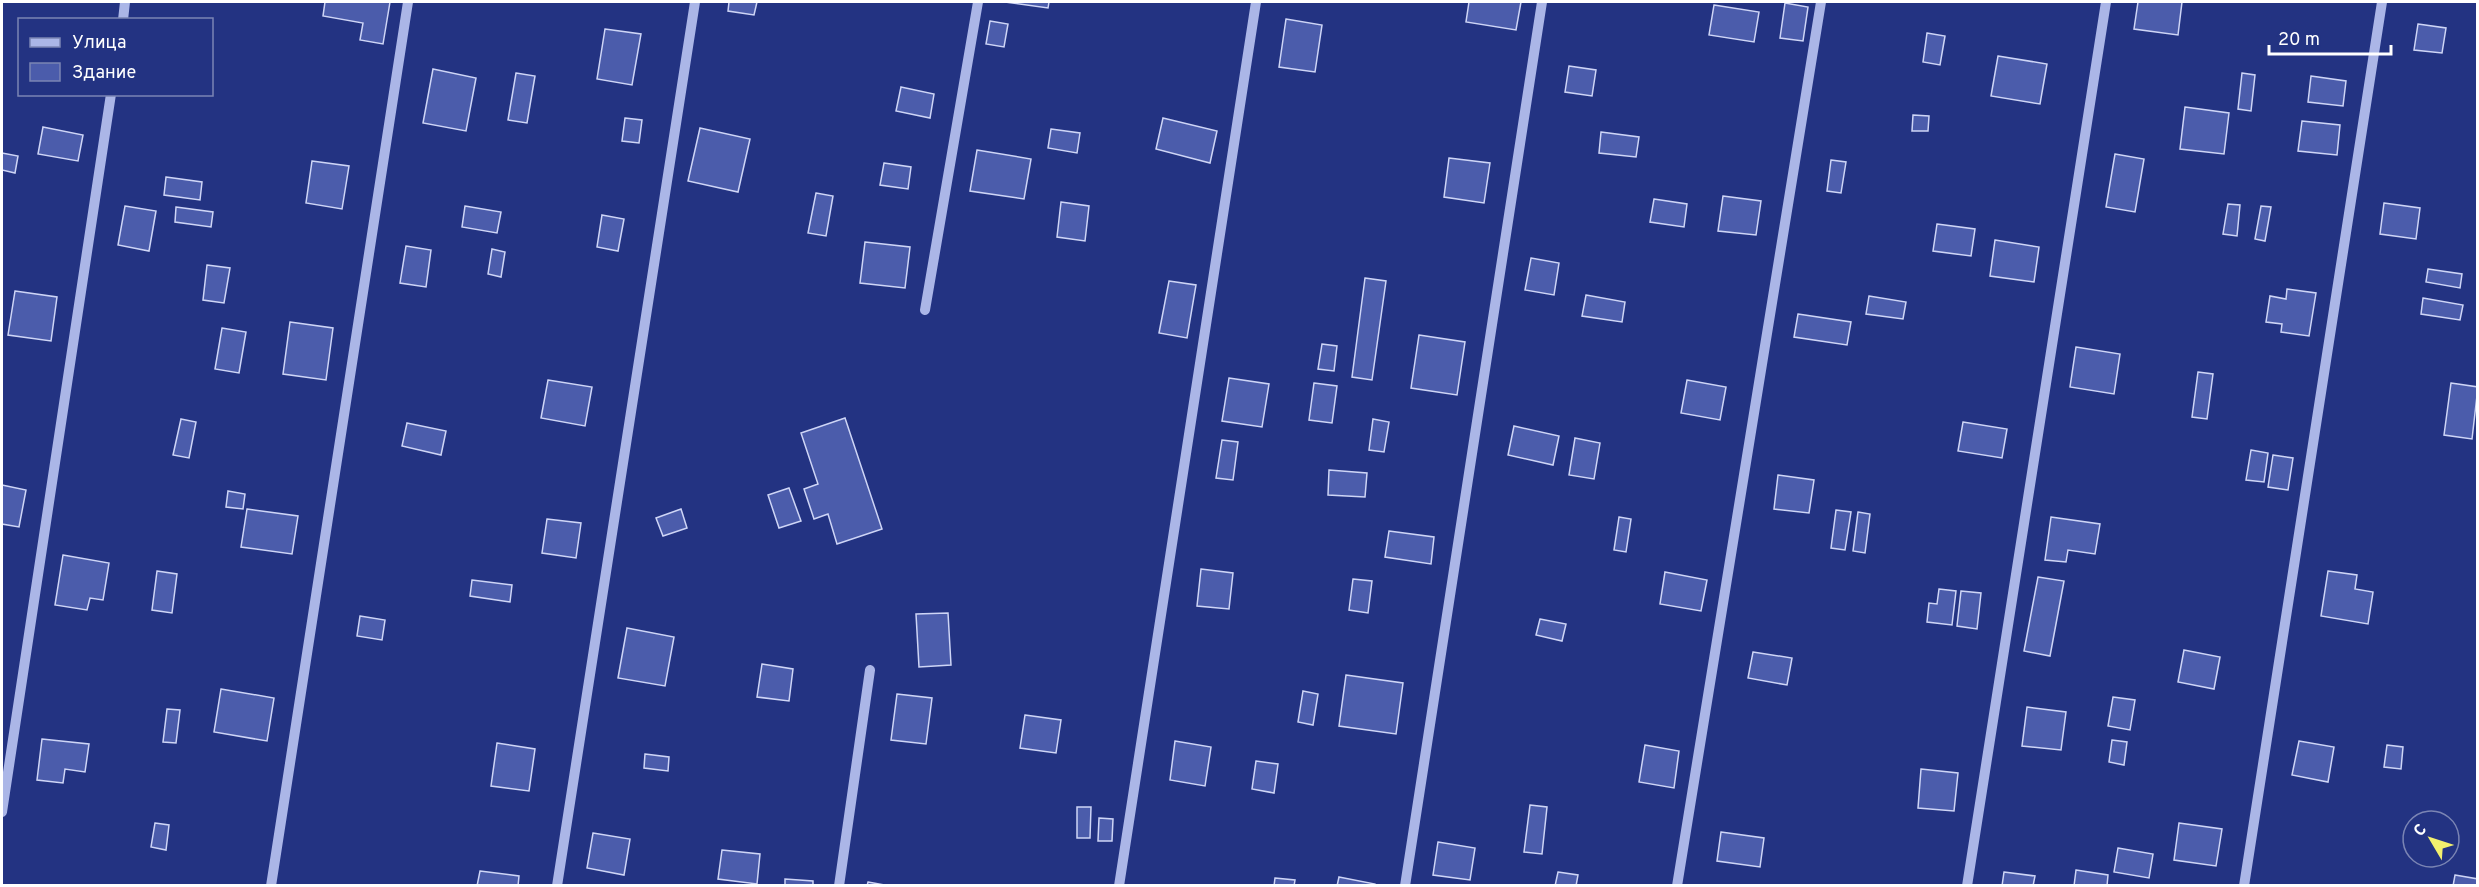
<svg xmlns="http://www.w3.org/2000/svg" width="2479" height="887" viewBox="0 0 2479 887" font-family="Overpass,sans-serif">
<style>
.building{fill:#4b5cab;stroke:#ced5f6;stroke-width:1.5}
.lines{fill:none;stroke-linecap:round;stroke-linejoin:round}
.minor{stroke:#abb6e7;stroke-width:10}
</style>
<rect width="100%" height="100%" fill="#233382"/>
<g class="building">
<polygon points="325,2 390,2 383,44 360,40 363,23 323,16"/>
<polygon points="729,2 757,2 754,15 728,11"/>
<polygon points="1005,2 1049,2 1048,8"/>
<polygon points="1469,2 1521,2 1516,30 1466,22"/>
<polygon points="2138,2 2182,2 2178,35 2134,29"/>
<polygon points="1785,3 1808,7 1803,41 1780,38"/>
<polygon points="1714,5 1759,12 1754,42 1709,35"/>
<polygon points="1286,19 1322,25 1315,72 1279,67"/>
<polygon points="990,21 1008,24 1004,47 986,44"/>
<polygon points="2418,24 2446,28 2442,53 2414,50"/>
<polygon points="605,29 641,34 632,85 597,79"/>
<polygon points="1927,33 1945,36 1940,65 1923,62"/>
<polygon points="1998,56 2047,64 2040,104 1991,96"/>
<polygon points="1569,66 1596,70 1592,96 1565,92"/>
<polygon points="433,69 476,78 466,131 423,123"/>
<polygon points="516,73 535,76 527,123 508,120"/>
<polygon points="2242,73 2255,75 2251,111 2238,109"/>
<polygon points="2311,76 2346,81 2343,106 2308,102"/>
<polygon points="901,87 934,94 930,118 896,111"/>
<polygon points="2185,107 2229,113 2224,154 2180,149"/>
<polygon points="1913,115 1929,116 1928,131 1912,131"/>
<polygon points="625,118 642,120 639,143 622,141"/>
<polygon points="1163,118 1217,131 1210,163 1156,149"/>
<polygon points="2302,121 2340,125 2337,155 2298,151"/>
<polygon points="43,127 83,135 78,161 38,154"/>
<polygon points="700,128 750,139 738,192 688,181"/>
<polygon points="1051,129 1080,133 1077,153 1048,148"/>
<polygon points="1601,132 1639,137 1636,157 1599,153"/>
<polygon points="977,150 1031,159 1024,199 970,191"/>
<polygon points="2,153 18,156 15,173 2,170"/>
<polygon points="2115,154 2144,159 2135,212 2106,207"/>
<polygon points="1449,158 1490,163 1484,203 1444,197"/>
<polygon points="1831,160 1846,162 1841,193 1827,191"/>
<polygon points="312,161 349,166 342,209 306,203"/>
<polygon points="884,163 911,167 908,189 880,185"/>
<polygon points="166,177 202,182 200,200 164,195"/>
<polygon points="816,193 833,196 826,236 808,233"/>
<polygon points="1723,196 1761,201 1756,235 1718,231"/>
<polygon points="1654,199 1687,204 1684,227 1650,222"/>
<polygon points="1061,202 1089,206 1085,241 1057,237"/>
<polygon points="2384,203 2420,208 2416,239 2380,234"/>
<polygon points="2228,204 2240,205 2237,236 2223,234"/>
<polygon points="125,206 156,211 149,251 118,245"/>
<polygon points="465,206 501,212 497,233 462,227"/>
<polygon points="2261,206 2271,207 2265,241 2255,239"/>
<polygon points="176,207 213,212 211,227 175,222"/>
<polygon points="602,215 624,219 618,251 597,247"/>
<polygon points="1937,224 1975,229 1971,256 1933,251"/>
<polygon points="1995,240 2039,247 2034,282 1990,276"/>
<polygon points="865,242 910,247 905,288 860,283"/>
<polygon points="406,246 431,250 426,287 400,283"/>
<polygon points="492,249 505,252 501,277 488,274"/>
<polygon points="1531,258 1559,263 1554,295 1525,290"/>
<polygon points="207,265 230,268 224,303 203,300"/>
<polygon points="2428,269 2462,274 2460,288 2426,282"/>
<polygon points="1365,278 1386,281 1372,380 1352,377"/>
<polygon points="1169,281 1196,285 1187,338 1159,333"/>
<polygon points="2287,289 2316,293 2309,336 2281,332 2282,324 2266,322 2270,296 2286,299"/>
<polygon points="15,291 57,297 51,341 8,335"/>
<polygon points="1586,295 1625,302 1622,322 1582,316"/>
<polygon points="1869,296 1906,302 1903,319 1866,314"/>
<polygon points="2423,298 2463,305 2460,320 2421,314"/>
<polygon points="1798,314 1851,322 1847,345 1794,337"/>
<polygon points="290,322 333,328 326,380 283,374"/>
<polygon points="222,328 246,332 239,373 215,369"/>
<polygon points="1419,335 1465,342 1457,395 1411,388"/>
<polygon points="1322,344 1337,346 1334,371 1318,369"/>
<polygon points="2076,347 2120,354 2114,394 2070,387"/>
<polygon points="2198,372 2213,374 2207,419 2192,417"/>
<polygon points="1229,378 1269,384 1262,427 1222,421"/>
<polygon points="548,380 592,387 585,426 541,418"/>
<polygon points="1687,380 1726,387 1720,420 1681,413"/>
<polygon points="1314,383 1337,386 1332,423 1309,420"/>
<polygon points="2451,383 2478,387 2472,439 2444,435"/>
<polygon points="845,418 882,529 837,544 828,514 814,519 804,489 818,484 801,433"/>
<polygon points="181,419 196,422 189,458 173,455"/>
<polygon points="1373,419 1389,422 1384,452 1369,450"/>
<polygon points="1963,422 2007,429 2002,458 1958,451"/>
<polygon points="407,423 446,431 441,455 402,446"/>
<polygon points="1514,426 1559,436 1553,465 1508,455"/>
<polygon points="1575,438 1600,443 1594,479 1569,475"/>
<polygon points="1222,440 1238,442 1233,480 1216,478"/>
<polygon points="2251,450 2268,453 2264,482 2246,480"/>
<polygon points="2273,455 2293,458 2288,490 2268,487"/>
<polygon points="1329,470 1367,473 1365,497 1328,495"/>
<polygon points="1778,475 1814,480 1809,513 1774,509"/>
<polygon points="2,485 26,490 19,527 2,524"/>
<polygon points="789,488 801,521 779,528 768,495"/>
<polygon points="228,491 245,494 243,509 226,507"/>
<polygon points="247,509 298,516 292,554 241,547"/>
<polygon points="681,509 687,528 663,536 656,518"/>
<polygon points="1836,510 1851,512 1845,550 1831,548"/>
<polygon points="1858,512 1870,514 1865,553 1853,551"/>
<polygon points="1619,517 1631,519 1626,552 1614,550"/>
<polygon points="2051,517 2100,524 2095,554 2068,550 2066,562 2045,560"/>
<polygon points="547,519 581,523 576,558 542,553"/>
<polygon points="1389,531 1434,537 1431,564 1385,557"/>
<polygon points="63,555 109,563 103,600 90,598 87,610 55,605"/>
<polygon points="1201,569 1233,573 1229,609 1197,606"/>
<polygon points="157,571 177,574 172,613 152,610"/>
<polygon points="2328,571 2357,575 2355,589 2373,592 2368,624 2321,616"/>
<polygon points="1665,572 1707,580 1701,611 1660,604"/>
<polygon points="2038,577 2064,581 2050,656 2024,651"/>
<polygon points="1353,579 1372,581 1368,613 1349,610"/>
<polygon points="472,580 512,585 510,602 470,596"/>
<polygon points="1939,589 1956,591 1952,625 1927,622 1929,603 1937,604"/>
<polygon points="1961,591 1981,593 1977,629 1957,626"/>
<polygon points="948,613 951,665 919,667 916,614"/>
<polygon points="360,616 385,620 382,640 357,636"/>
<polygon points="1540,619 1566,624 1562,641 1536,635"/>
<polygon points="627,628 674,637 665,686 618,678"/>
<polygon points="2184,650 2220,657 2214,689 2178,682"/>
<polygon points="1753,652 1792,658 1787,685 1748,678"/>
<polygon points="762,664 793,669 789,701 757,697"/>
<polygon points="1346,675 1403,683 1396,734 1339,726"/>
<polygon points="221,689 274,698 267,741 214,732"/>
<polygon points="1303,691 1318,694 1313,725 1298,722"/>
<polygon points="897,694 932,698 926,744 891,740"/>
<polygon points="2113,697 2135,700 2130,730 2108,726"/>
<polygon points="2027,707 2066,712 2061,750 2022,746"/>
<polygon points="167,709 180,710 176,743 163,742"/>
<polygon points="1025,715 1061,720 1056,753 1020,748"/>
<polygon points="42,739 89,744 85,772 65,769 63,783 37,780"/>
<polygon points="2112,740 2127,742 2124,765 2109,762"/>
<polygon points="1175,741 1211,747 1205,786 1170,780"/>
<polygon points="2299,741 2334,747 2328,782 2292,775"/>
<polygon points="497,743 535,749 529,791 491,786"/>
<polygon points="1645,745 1679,751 1674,788 1639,782"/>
<polygon points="2387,745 2403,747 2401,769 2384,767"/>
<polygon points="645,754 669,757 668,771 644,768"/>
<polygon points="1256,761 1278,764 1274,793 1252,789"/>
<polygon points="1921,769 1958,773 1954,811 1918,808"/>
<polygon points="1530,805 1547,807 1542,854 1524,852"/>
<polygon points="1077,807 1091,807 1090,838 1077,838"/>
<polygon points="1099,818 1113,819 1112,841 1098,841"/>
<polygon points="155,823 169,825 166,850 151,847"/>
<polygon points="2179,823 2222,829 2216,866 2174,860"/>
<polygon points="1721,832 1764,838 1760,867 1717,861"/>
<polygon points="593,833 630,839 624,875 587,868"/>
<polygon points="1438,842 1475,848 1470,880 1433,875"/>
<polygon points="2118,848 2153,854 2149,878 2114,872"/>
<polygon points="722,850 760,854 757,884 718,879"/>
<polygon points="2076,870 2108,875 2107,886 2074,886"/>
<polygon points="480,871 519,876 518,886 477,886"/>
<polygon points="1558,872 1578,875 1576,886 1555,886"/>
<polygon points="2004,872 2035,876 2033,886 2002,886"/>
<polygon points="2455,875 2478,879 2478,886 2453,886"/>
<polygon points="1339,877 1375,884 1375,886 1337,886"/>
<polygon points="1275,878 1295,880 1294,886 1274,886"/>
<polygon points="785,879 813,881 813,886 785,886"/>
<polygon points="868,882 890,886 867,886"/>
</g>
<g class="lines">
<g class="minor">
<polyline points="123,20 125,2"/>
<polyline points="925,310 978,2"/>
<polyline points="2,812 111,94"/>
<polyline points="271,886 408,2"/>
<polyline points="557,886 695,2"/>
<polyline points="839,886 870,670"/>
<polyline points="1119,886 1256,2"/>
<polyline points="1405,886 1542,2"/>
<polyline points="1677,886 1821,2"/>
<polyline points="1967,886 2106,2"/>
<polyline points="2244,886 2382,2"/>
</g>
</g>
<rect width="2479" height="887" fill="none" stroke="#ffffff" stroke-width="6"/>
<rect x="18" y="18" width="195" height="78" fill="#233382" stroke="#7b85b4" stroke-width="1.5"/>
<rect x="30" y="38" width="30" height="9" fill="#abb6e7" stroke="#7b85b4" stroke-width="1.5"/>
<text x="72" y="48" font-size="18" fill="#ffffff">Улица</text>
<rect x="30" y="63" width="30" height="18" fill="#4b5cab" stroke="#7b85b4" stroke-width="1.5"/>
<text x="72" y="78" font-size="18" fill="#ffffff">Здание</text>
<g transform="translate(2431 839) rotate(309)"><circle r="28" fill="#233382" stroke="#7b85b4" stroke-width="1.5"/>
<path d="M0-4.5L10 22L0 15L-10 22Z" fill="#f2f06e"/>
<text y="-9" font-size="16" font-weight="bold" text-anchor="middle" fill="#ffffff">С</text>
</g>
<path d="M2269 45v9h122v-9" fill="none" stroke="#ffffff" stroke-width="3"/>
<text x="2278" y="45" font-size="18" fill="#ffffff" stroke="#233382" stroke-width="4.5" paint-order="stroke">20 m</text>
</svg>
